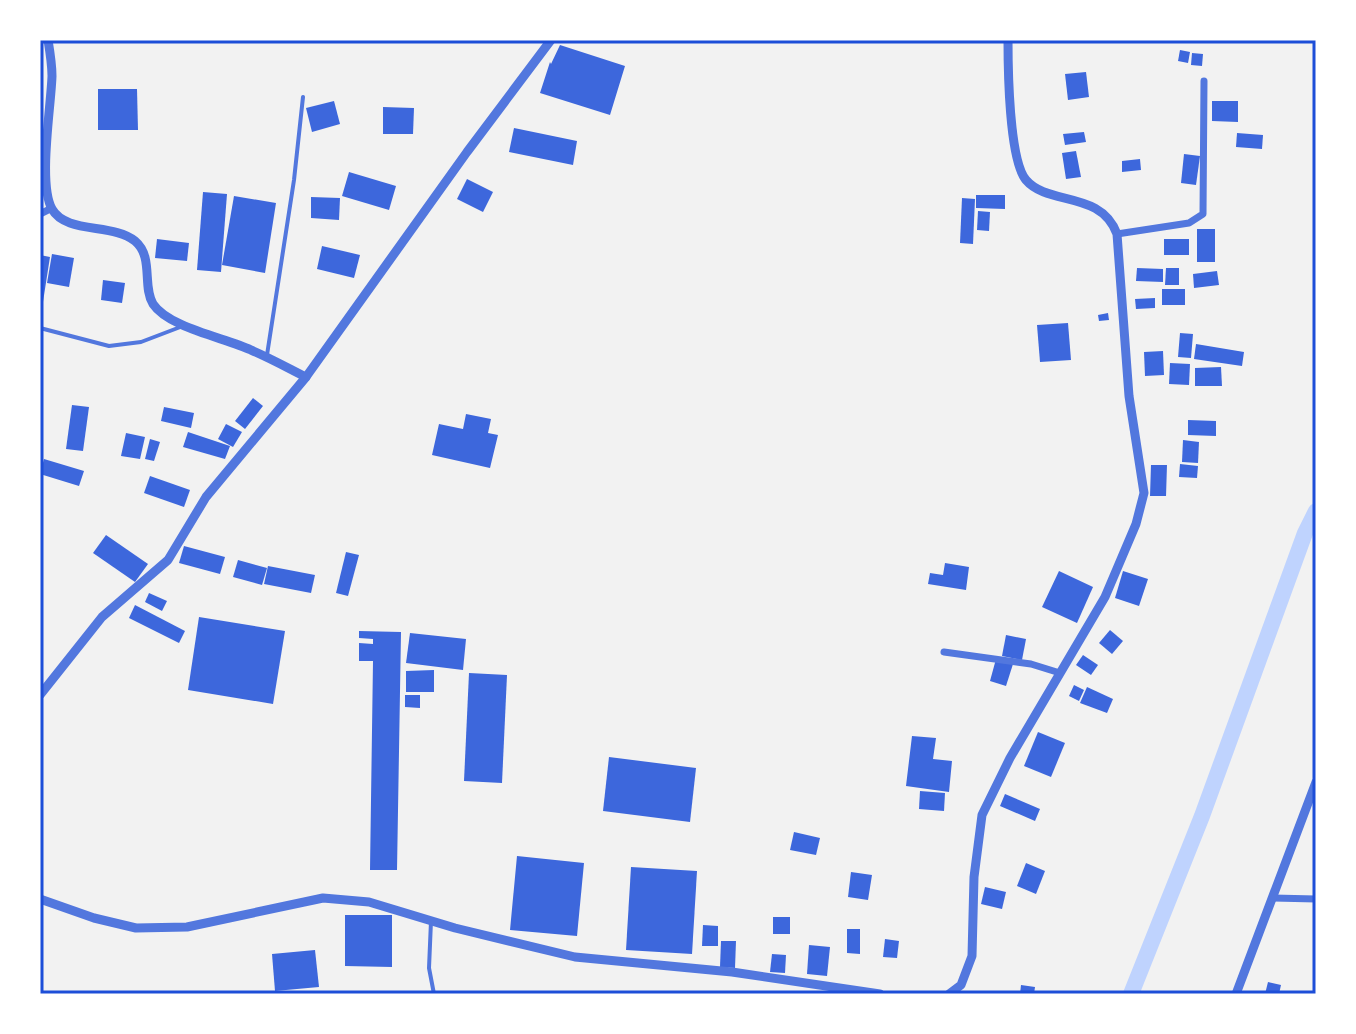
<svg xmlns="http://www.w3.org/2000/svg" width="1356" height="1034" viewBox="0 0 1356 1034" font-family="Poppins,sans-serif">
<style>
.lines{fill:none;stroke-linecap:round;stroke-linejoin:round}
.canal{stroke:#bfd3fe;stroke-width:16}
.building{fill:#3d67dc}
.service{stroke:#5277de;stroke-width:4}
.minor{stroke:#5277de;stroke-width:7}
.tertiary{stroke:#5277de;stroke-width:9}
.neatline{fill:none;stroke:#1d4ed8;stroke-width:3}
</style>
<rect width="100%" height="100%" fill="#f2f2f2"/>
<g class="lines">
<polyline class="canal" points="1131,994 1202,816 1305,533 1316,511"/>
</g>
<g class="building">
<polygon points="560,45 625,66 610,115 540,93 550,62 551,64"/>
<polygon points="1180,50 1190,52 1188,63 1178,61"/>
<polygon points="1192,53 1203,54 1202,66 1191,65"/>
<polygon points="1086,72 1089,97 1068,100 1065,74"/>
<polygon points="98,89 137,89 138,130 98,130"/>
<polygon points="334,101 340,124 312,132 306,108"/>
<polygon points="1212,101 1238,101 1238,122 1212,121"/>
<polygon points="383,107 414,108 413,134 383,134"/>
<polygon points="514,128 577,141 573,165 509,152"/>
<polygon points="1084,132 1086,142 1065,145 1063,134"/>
<polygon points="1237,133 1263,135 1262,149 1236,147"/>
<polygon points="1076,151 1081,177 1066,179 1062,153"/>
<polygon points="1184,154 1200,156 1196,185 1181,183"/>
<polygon points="1140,159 1141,170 1122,172 1122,161"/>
<polygon points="349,172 396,186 389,210 342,196"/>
<polygon points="467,179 493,192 483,212 457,199"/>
<polygon points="203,192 227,194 221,272 197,270"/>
<polygon points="976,195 1005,195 1005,209 976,208"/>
<polygon points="234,196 276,203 265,273 222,265"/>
<polygon points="311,197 340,198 339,220 311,218"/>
<polygon points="962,198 975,199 973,244 960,243"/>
<polygon points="978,211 990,212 989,231 977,230"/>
<rect x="1197" y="229" width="18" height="33"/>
<polygon points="157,239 189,243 187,261 155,258"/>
<rect x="1164" y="239" width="25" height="16"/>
<polygon points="322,246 360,255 354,278 317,269"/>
<polygon points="52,254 74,258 69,287 47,283"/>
<polygon points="40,255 50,257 42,308 40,308"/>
<polygon points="1137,268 1163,269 1163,282 1136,281"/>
<polygon points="1166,268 1179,268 1179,285 1165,285"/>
<polygon points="1217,271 1219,285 1194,288 1193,274"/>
<polygon points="103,280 125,283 122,303 101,300"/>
<rect x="1162" y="289" width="23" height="16"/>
<polygon points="1155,298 1155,308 1136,309 1135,299"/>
<polygon points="1108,313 1109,320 1099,321 1098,315"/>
<polygon points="1068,323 1071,360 1040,362 1037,325"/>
<polygon points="1180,333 1193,334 1191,358 1178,357"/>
<polygon points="1196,344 1244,352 1242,366 1194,359"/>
<polygon points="1163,351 1164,375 1145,376 1144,352"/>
<polygon points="1170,363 1190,364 1189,385 1169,384"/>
<polygon points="1221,367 1222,386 1195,386 1195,368"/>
<polygon points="253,398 263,406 245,429 235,421"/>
<polygon points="72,405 89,407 83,451 66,449"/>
<polygon points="164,407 194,413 191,428 161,421"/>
<polygon points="466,414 491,419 488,433 498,435 490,468 432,455 439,424 463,429"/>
<polygon points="1188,420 1216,421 1216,436 1188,435"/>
<polygon points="226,424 242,432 233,447 218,439"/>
<polygon points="188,432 230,446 225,459 183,447"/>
<polygon points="126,433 145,437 140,459 121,456"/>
<polygon points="150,439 160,442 154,461 145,459"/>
<polygon points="1183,440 1199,442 1198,463 1182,462"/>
<polygon points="44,459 84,471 79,486 40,474"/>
<polygon points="1180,464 1198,466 1197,478 1179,477"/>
<polygon points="1151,465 1167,465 1166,496 1150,496"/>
<polygon points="150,476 190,490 184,507 144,493"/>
<polygon points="106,535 148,564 135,582 93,553"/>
<polygon points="184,546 225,557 220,574 179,563"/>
<polygon points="346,552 359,555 348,596 336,593"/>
<polygon points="238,560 267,568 262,585 233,577"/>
<polygon points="945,563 969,567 966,590 928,584 930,573 943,575"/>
<polygon points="268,566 315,575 311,593 264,584"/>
<polygon points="1059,571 1093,587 1077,623 1042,607"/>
<polygon points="1123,571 1148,579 1139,606 1115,598"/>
<polygon points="149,593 167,601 162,611 145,602"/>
<polygon points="135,605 185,631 179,643 129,618"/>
<polygon points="199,617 285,631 273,704 188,690"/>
<polygon points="1110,630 1123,641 1112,654 1099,643"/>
<polygon points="359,631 401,632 397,870 370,870 373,661 359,661 359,643 373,644 373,639 359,638"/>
<polygon points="410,633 466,639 463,670 406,663"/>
<polygon points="1006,635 1026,639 1022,660 1002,656"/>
<polygon points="1083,655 1098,665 1091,675 1076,665"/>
<polygon points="996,659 1013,664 1006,686 990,681"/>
<polygon points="434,670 434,692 406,692 406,671"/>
<polygon points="469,673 507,675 502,783 464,781"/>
<polygon points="1074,685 1084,690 1079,701 1069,696"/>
<polygon points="1087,687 1113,699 1107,713 1080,703"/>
<polygon points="405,695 420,695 420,708 405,707"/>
<polygon points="1038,732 1065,743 1051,777 1024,766"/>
<polygon points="912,736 936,738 933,759 952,761 949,792 906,786"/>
<polygon points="609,757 696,768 690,822 603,811"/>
<polygon points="920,791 945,793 944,811 919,809"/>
<polygon points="1005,794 1040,809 1035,821 1000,806"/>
<polygon points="794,832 820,838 816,855 790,850"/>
<polygon points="517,856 584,863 577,936 510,930"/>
<polygon points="1026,863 1045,871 1036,894 1017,886"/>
<polygon points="631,867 697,871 692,954 626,950"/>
<polygon points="851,872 872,875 868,900 848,897"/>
<polygon points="985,887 1006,892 1002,909 981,904"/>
<polygon points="345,915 392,915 392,967 345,966"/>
<rect x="773" y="917" width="17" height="17"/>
<polygon points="703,925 718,926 718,946 702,946"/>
<polygon points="847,929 860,929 860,954 847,953"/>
<polygon points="885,939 899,941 897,958 883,957"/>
<polygon points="721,941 736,941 735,968 720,967"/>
<polygon points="809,945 830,947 827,976 807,974"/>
<polygon points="315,950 319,987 275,991 272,954"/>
<polygon points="772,954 786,955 785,973 770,972"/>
<polygon points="1268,982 1281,985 1279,994 1265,994"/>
<polygon points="1021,985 1035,987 1034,994 1020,994"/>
</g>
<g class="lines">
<g class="service">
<polyline points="40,328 109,346 141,342 183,326"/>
<polyline points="267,355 294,180 303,97"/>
<polyline points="431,921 429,968 434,994"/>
</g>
<g class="minor">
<polyline points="40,214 52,208"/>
<polyline points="1117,234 1189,223 1203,214 1204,81"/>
<polyline points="944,652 1031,664 1060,673"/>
<polyline points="1273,898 1316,899"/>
</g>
<g class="tertiary">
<path d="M48,40c2,12 4,24 4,36 -1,31 -14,108 0,133 14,25 61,14 83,32 19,16 7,45 18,63 16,24 73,34 98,46 19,8 37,18 55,27"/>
<polyline points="40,695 102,617 168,560 206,497 306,377 467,152 551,40"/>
<polyline points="40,899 94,918 136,928 187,927 323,898 369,902 455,928 575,957 732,972 880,994"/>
<path d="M949,994l12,-9 11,-29 2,-79 8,-62 28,-57 95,-161 31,-73 8,-31 -15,-97 -12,-162c-16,-44 -69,-28 -91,-54 -17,-20 -18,-112 -18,-140"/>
<polyline points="1236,994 1316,782"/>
</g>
</g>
<rect width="1356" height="1034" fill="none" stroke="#ffffff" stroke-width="84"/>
<rect x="42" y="42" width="1272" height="950" class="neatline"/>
</svg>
